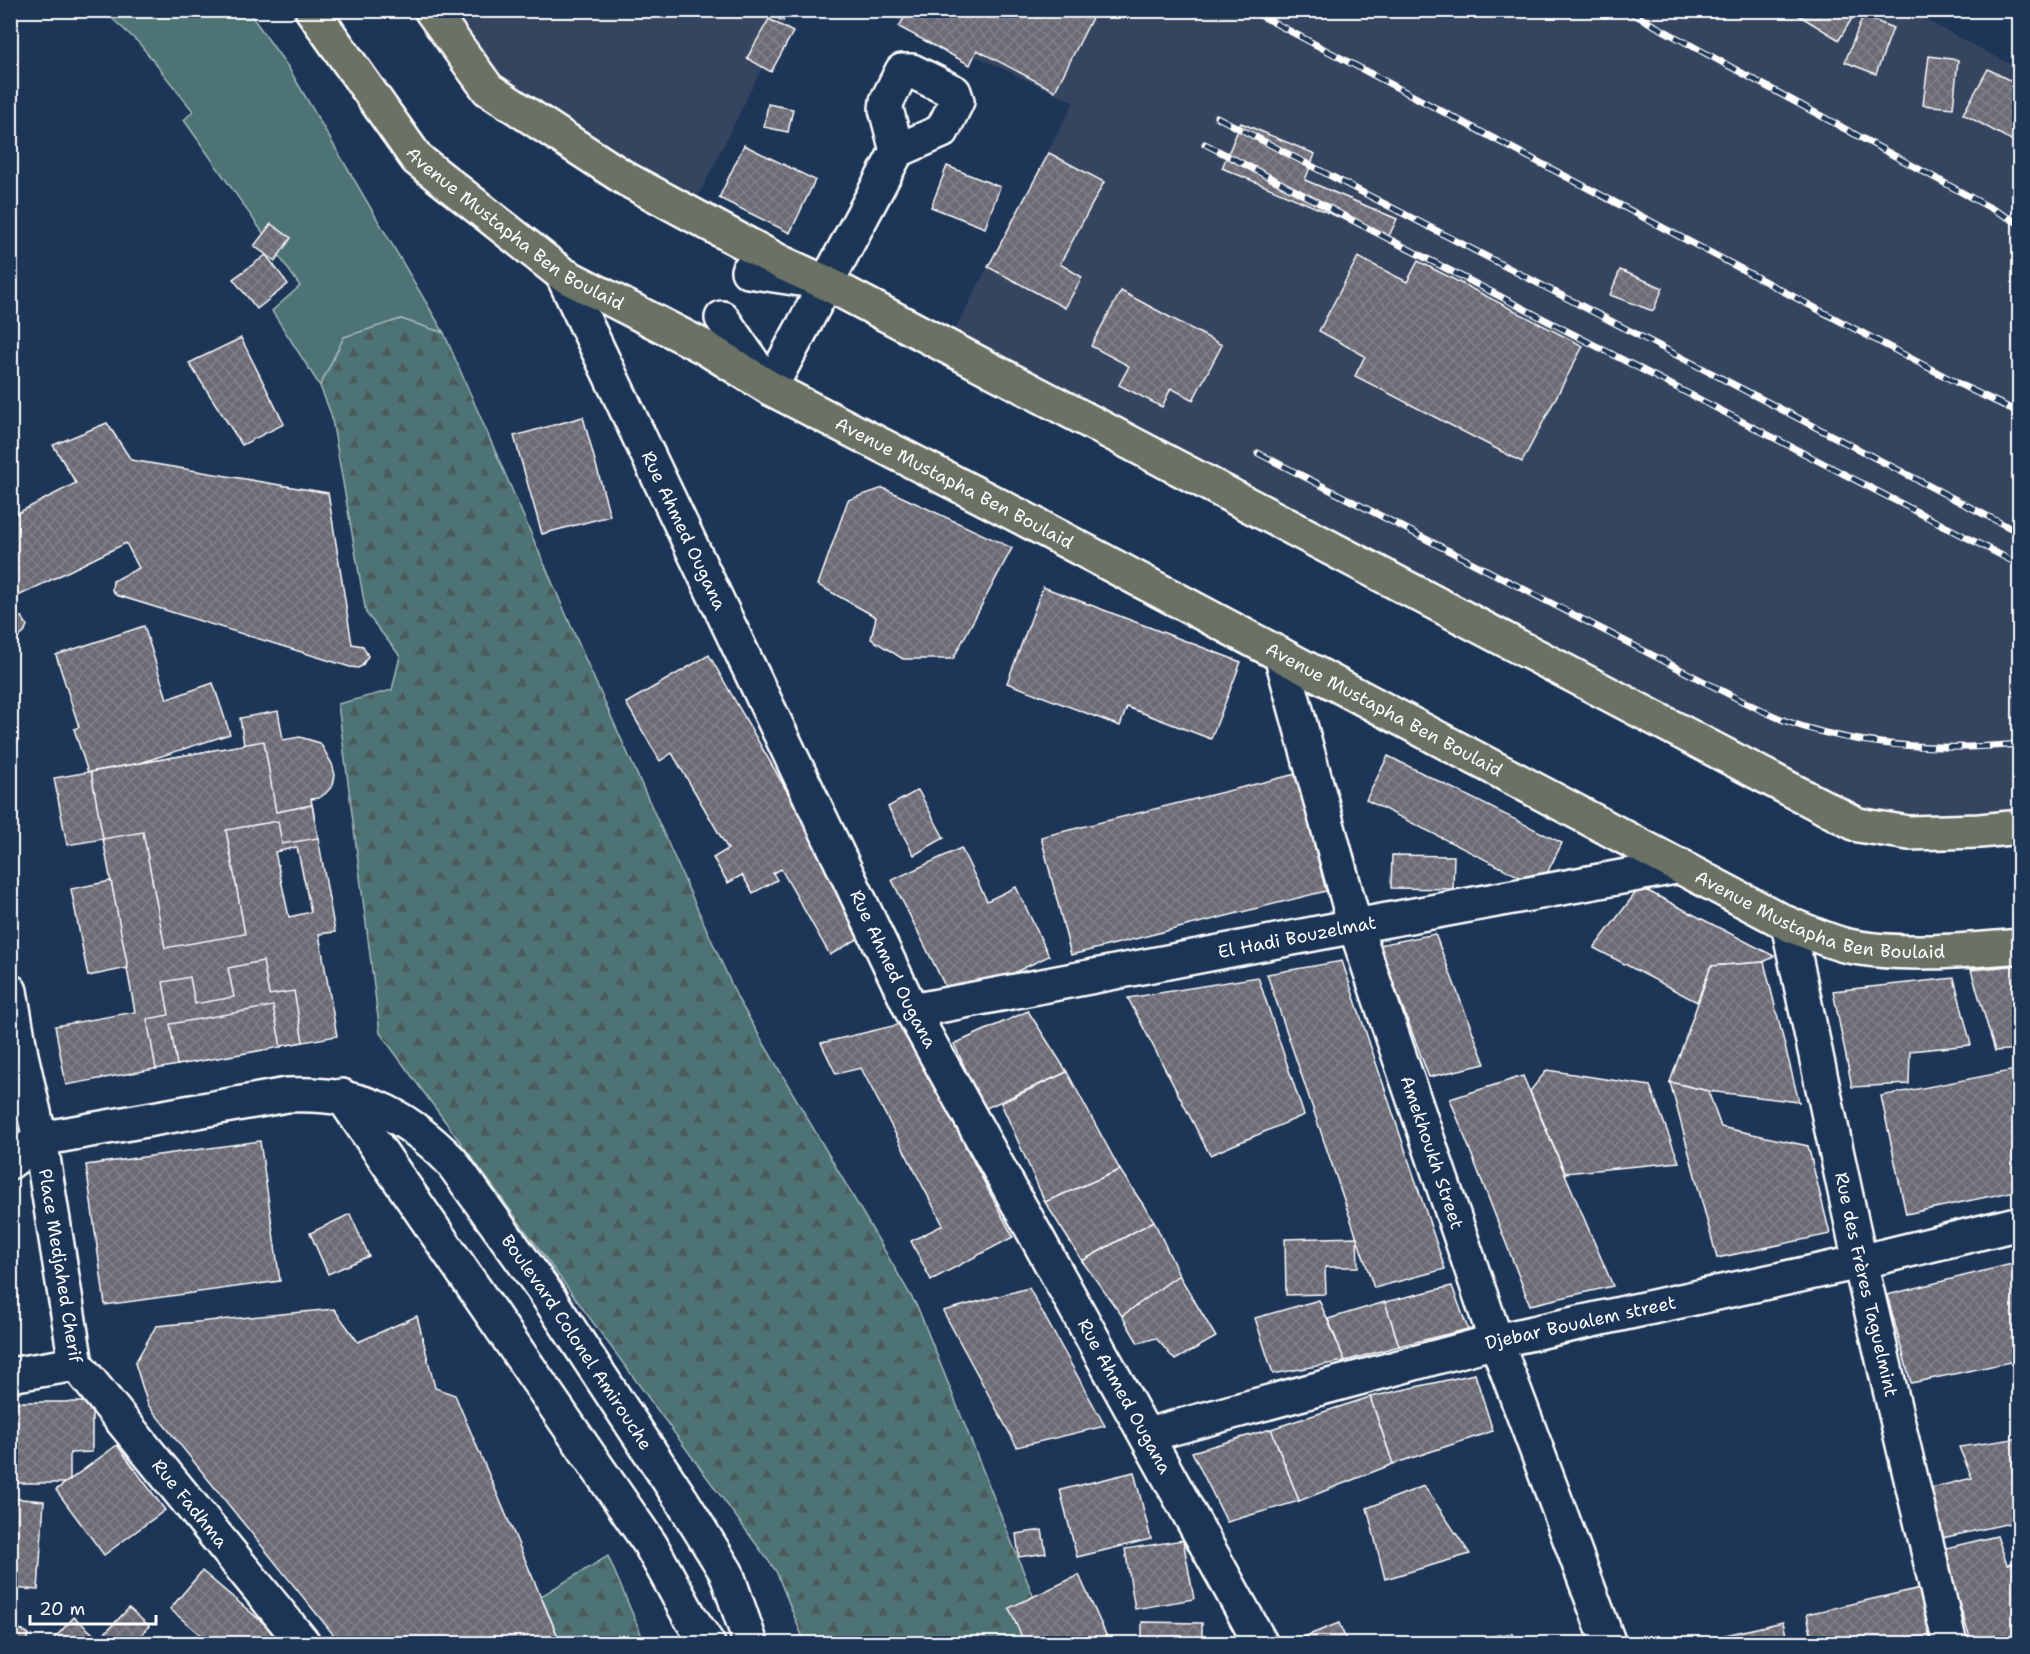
<svg xmlns="http://www.w3.org/2000/svg" width="2030" height="1654" viewBox="0 0 2030 1654" font-family="'Shantell Sans',sans-serif">
<style>
.built{fill:#354560}
.green{fill:#4d7375;stroke:#a6b9ba;stroke-width:1.5}
.forest{fill:url(#forest-firs);stroke:#a6b9ba;stroke-width:1.5}
.building{fill:url(#building-cross-hatch);stroke:#fff;stroke-width:1.5;fill-rule:evenodd}
.lines{fill:none;stroke-linecap:round;stroke-linejoin:round}
.street-casing{stroke:#fff;stroke-width:38}
.secondary-casing{stroke:#fff;stroke-width:38}
.primary-casing{stroke:#fff;stroke-width:38}
.street{stroke:#1d3557;stroke-width:33}
.secondary{stroke:#1d3557;stroke-width:33}
.primary{stroke:#6b7165;stroke-width:33}
.rail-casing{stroke:#fff;stroke-width:7}
.rail{stroke:#1d3557;stroke-width:4.5;stroke-dasharray:14;stroke-linecap:butt}
.labels{text-anchor:middle;dominant-baseline:central;stroke-width:4.5;stroke-linejoin:round;paint-order:stroke}
.street-label{font-size:18px;fill:#fff;stroke:#1d3557}
</style>
<defs>
<pattern id="forest-firs" width="22" height="20" patternUnits="userSpaceOnUse" patternTransform="scale(1.5)"><rect width="22" height="20" fill="#4d7375"/><path d="M5 1l3.5 6h-7zM16 11l3.5 6h-7z" fill="#4c5a5a"/></pattern>
<pattern id="building-cross-hatch" width="8" height="8" patternUnits="userSpaceOnUse" patternTransform="scale(1.5)"><rect width="8" height="8" fill="#6c6a75"/><path d="M0 0l8 8M0 8l8-8" fill="none" stroke="#82808a"/></pattern>
</defs>
<rect width="100%" height="100%" fill="#1d3557"/>
<filter id="ink" filterUnits="userSpaceOnUse"><feTurbulence type="fractalNoise" baseFrequency=".0167" numOctaves="2"/><feDisplacementMap in="SourceGraphic" scale="12" xChannelSelector="R" yChannelSelector="G"/><feConvolveMatrix kernelMatrix="1 2 1 2 8 2 1 2 1" color-interpolation-filters="sRGB"/></filter>
<g filter="url(#ink)">
<g class="built">
<polygon points="454,11 790,11 699,195 635,163 501,75"/>
<polygon points="879,11 1909,11 2019,69 2019,808 1979,812 1910,814 1864,807 955,329 1074,102"/>
</g>
<polygon class="green" points="104,11 248,11 288,67 444,333 401,319 344,337 320,386 272,311 300,286 184,120 193,111 139,43"/>
<g class="forest">
<polygon points="401,319 444,333 588,665 738,999 918,1308 1052,1643 805,1643 776,1571 380,1033 338,704 392,690 400,656 366,613 331,414 320,386 344,337"/>
<polygon points="608,1556 645,1643 561,1643 541,1596"/>
</g>
<g class="building">
<polygon points="762,10 788,10 783,21"/>
<polygon points="900,10 1096,10 1055,91 977,50 970,65 899,27 906,14"/>
<polygon points="1790,10 1857,10 1839,40"/>
<polygon points="1863,16 1893,28 1876,74 1845,62"/>
<polygon points="769,19 793,32 771,72 747,58"/>
<polygon points="1929,56 1958,60 1953,108 1923,105"/>
<polygon points="1988,69 2020,86 2020,145 1963,114"/>
<polygon points="768,104 793,109 788,132 764,127"/>
<polygon points="1241,123 1315,154 1305,180 1397,219 1388,238 1222,168"/>
<polygon points="744,145 815,180 790,233 719,198"/>
<polygon points="1049,153 1104,182 1060,264 1082,277 1065,308 988,267"/>
<polygon points="947,166 1000,187 985,228 931,207"/>
<polygon points="271,224 291,238 275,261 254,246"/>
<polygon points="266,255 288,284 257,309 233,279"/>
<polygon points="1358,257 1407,282 1418,261 1583,346 1522,462 1355,376 1365,356 1319,331"/>
<polygon points="1620,270 1663,288 1653,311 1610,295"/>
<polygon points="1121,291 1222,345 1193,400 1171,388 1162,407 1119,385 1129,366 1091,346"/>
<polygon points="241,338 284,424 242,445 189,363"/>
<polygon points="583,417 610,516 542,534 514,436"/>
<polygon points="107,423 131,460 328,493 352,644 363,646 368,656 362,666 358,668 350,667 116,595 112,590 113,581 139,568 126,543 10,600 10,517 76,483 53,445"/>
<polygon points="883,488 1012,548 953,659 903,659 871,639 876,617 818,585 848,500"/>
<polygon points="1043,587 1241,662 1211,739 1127,707 1120,726 1007,683"/>
<polygon points="10,616 22,617 27,625 24,633 10,644"/>
<polygon points="144,626 167,699 213,683 230,734 90,779 74,729 79,727 56,655"/>
<polygon points="709,655 868,933 830,955 781,869 773,873 777,880 753,893 742,875 728,883 713,858 728,849 672,753 660,761 626,703"/>
<path d="M278,711l5,29 17,-3 20,6 12,21 3,11 -2,10 -7,8 -7,5 -8,1 24,133 -16,2 18,102 -271,49 -11,-59 80,-14 -32,-173 -36,6 -13,-67 190,-33 -4,-27zM297,847l14,65 -22,5 -14,-65z"/>
<polygon points="264,741 276,812 312,805 318,838 282,844 278,821 226,830 245,934 165,948 143,832 103,839 91,772"/>
<polygon points="1388,756 1562,843 1540,887 1366,800"/>
<polygon points="1296,774 1326,891 1071,955 1041,837"/>
<polygon points="918,790 944,838 914,855 888,807"/>
<polygon points="961,848 987,901 1016,887 1049,956 953,1002 892,880"/>
<polygon points="1392,855 1454,856 1453,889 1391,888"/>
<polygon points="111,881 128,968 88,976 71,889"/>
<polygon points="1640,887 1774,956 1764,962 1711,966 1697,1002 1594,948"/>
<polygon points="1435,934 1485,1064 1429,1077 1379,945"/>
<polygon points="263,961 269,995 294,991 303,1042 156,1069 147,1019 169,1015 163,982 190,977 195,1004 234,997 228,968"/>
<polygon points="1342,961 1445,1269 1374,1288 1267,974"/>
<polygon points="1764,962 1799,1102 1708,1091 1670,1082 1711,966"/>
<polygon points="2020,965 2020,1049 1995,1051 1971,970"/>
<polygon points="1258,977 1304,1115 1210,1155 1128,998"/>
<polygon points="1954,978 1971,1045 1910,1051 1909,1084 1852,1087 1833,991"/>
<polygon points="273,1006 281,1047 177,1065 170,1024"/>
<polygon points="1028,1011 1067,1072 984,1109 954,1044"/>
<polygon points="901,1024 1013,1237 931,1280 911,1241 943,1225 861,1068 836,1074 821,1043"/>
<polygon points="1547,1070 1650,1086 1679,1162 1565,1173 1530,1091"/>
<polygon points="2015,1070 2020,1091 2020,1190 1906,1214 1881,1096"/>
<polygon points="1067,1072 1120,1170 1045,1202 1001,1103"/>
<polygon points="1523,1076 1613,1286 1530,1305 1450,1099"/>
<polygon points="1670,1082 1708,1091 1721,1127 1808,1146 1830,1234 1717,1258"/>
<polygon points="260,1141 280,1281 105,1305 86,1165"/>
<polygon points="1120,1170 1154,1221 1082,1261 1045,1202"/>
<polygon points="350,1214 369,1256 328,1274 310,1233"/>
<polygon points="1154,1221 1179,1275 1122,1316 1082,1261"/>
<polygon points="1357,1237 1358,1267 1325,1267 1326,1294 1286,1295 1285,1239"/>
<polygon points="2020,1262 2020,1360 1911,1383 1887,1295"/>
<polygon points="1179,1275 1216,1337 1175,1360 1156,1338 1138,1343 1122,1316"/>
<polygon points="1452,1286 1468,1329 1399,1346 1385,1302"/>
<polygon points="1029,1288 1105,1426 1017,1447 943,1311"/>
<polygon points="1319,1300 1345,1361 1273,1374 1255,1318"/>
<polygon points="1385,1302 1399,1346 1345,1361 1328,1319"/>
<polygon points="334,1309 358,1342 417,1316 435,1388 455,1395 561,1644 341,1644 148,1405 135,1363 156,1326"/>
<polygon points="1475,1374 1493,1431 1393,1464 1370,1397"/>
<polygon points="1370,1397 1393,1464 1299,1501 1271,1429"/>
<polygon points="10,1402 92,1402 92,1452 70,1453 70,1483 10,1483"/>
<polygon points="1271,1429 1299,1501 1227,1522 1192,1452"/>
<polygon points="2020,1438 2020,1521 1942,1538 1927,1489 1972,1478 1959,1447"/>
<polygon points="117,1445 165,1510 104,1555 56,1490"/>
<polygon points="1134,1472 1151,1539 1077,1557 1060,1490"/>
<polygon points="1424,1486 1470,1554 1385,1579 1367,1508"/>
<polygon points="10,1498 44,1501 38,1590 10,1588"/>
<polygon points="1042,1530 1046,1553 1019,1557 1016,1534"/>
<polygon points="1997,1536 2007,1564 2020,1561 2020,1644 1972,1644 1942,1549"/>
<polygon points="1183,1540 1194,1599 1135,1609 1125,1549"/>
<polygon points="202,1571 288,1644 211,1644 170,1609"/>
<polygon points="1079,1575 1107,1637 1092,1644 1025,1644 1009,1608"/>
<polygon points="1934,1585 1947,1644 1813,1644 1807,1614"/>
<polygon points="129,1608 149,1626 133,1644 56,1644 52,1641 74,1617 99,1639"/>
<polygon points="1142,1622 1202,1623 1202,1644 1142,1644"/>
<polygon points="1783,1622 1788,1644 1686,1644"/>
<polygon points="1339,1623 1348,1644 1286,1644"/>
<polygon points="10,1624 29,1634 24,1644 10,1644"/>
<polygon points="1512,1633 1514,1644 1455,1644 1454,1642"/>
</g>
<g class="lines">
<defs>
<g id="street">
<polygon points="902,71 912,71 954,92 957,101 942,131 897,151 886,109 887,101"/>
<polyline points="748,271 813,281"/>
<path id="s1" d="M562,274l350,737 349,633"/>
<polyline points="722,318 770,388 897,151"/>
<path id="s2" d="M1281,655l74,271 141,415 113,303"/>
<path id="s3" d="M1788,924l72,338 90,382"/>
<path id="s4" d="M912,1011l443,-85 326,-60"/>
<polyline points="342,1096 650,1544 690,1617 708,1644"/>
<path id="s5" d="M10,1162l30,-23 36,225 -66,11"/>
<path id="s6" d="M76,1364l228,280"/>
<path id="s7" d="M1147,1435l349,-94 364,-79 160,-39"/>
</g>
<g id="secondary">
<path id="s8" d="M10,991l11,64 19,84 247,-44c71,-3 114,15 164,66l92,128 138,210 45,73 25,72"/>
</g>
<g id="primary">
<path id="s9" d="M312,10l105,149 145,115 142,73 66,41 251,129 767,407c18,7 37,16 56,21 53,12 122,6 176,1"/>
<polyline points="431,10 488,89 626,179 780,262 826,283 1858,825 1909,833 1980,831 2020,827"/>
</g>
</defs>
<use href="#street" class="street-casing"/>
<use href="#secondary" class="secondary-casing"/>
<use href="#primary" class="primary-casing"/>
<use href="#street" class="street"/>
<use href="#secondary" class="secondary"/>
<use href="#primary" class="primary"/>
<defs>
<g id="rail">
<polyline points="1250,10 1967,388 2020,413"/>
<polyline points="1626,10 2020,224"/>
<polyline points="1217,117 2020,533"/>
<polyline points="1205,144 2020,565"/>
<path d="M1258,453l482,247c15,7 30,15 46,21 75,27 156,30 234,23"/>
</g>
</defs>
<use href="#rail" class="rail-casing"/>
<use href="#rail" class="rail"/>
</g>
</g>
<g class="labels">
<g class="street-label">
<text stroke="none"><textPath href="#s9" startOffset="303">Avenue Mustapha Ben Boulaid</textPath></text>
<text stroke="none"><textPath href="#s9" startOffset="812">Avenue Mustapha Ben Boulaid</textPath></text>
<text stroke="none"><textPath href="#s1" startOffset="284">Rue Ahmed Ougana</textPath></text>
<text stroke="none"><textPath href="#s9" startOffset="1298">Avenue Mustapha Ben Boulaid</textPath></text>
<text stroke="none"><textPath href="#s9" startOffset="1784">Avenue Mustapha Ben Boulaid</textPath></text>
<text stroke="none"><textPath href="#s4" startOffset="392">El Hadi Bouzelmat</textPath></text>
<text stroke="none"><textPath href="#s1" startOffset="770">Rue Ahmed Ougana</textPath></text>
<text stroke="none"><textPath href="#s2" startOffset="520">Amekhoukh Street</textPath></text>
<text stroke="none"><textPath href="#s5" startOffset="166">Place Medjahed Cherif</textPath></text>
<text stroke="none"><textPath href="#s3" startOffset="369">Rue des Frères Taguelmint</textPath></text>
<text stroke="none"><textPath href="#s7" startOffset="448">Djebar Boualem street</textPath></text>
<text stroke="none"><textPath href="#s8" startOffset="806">Boulevard Colonel Amirouche</textPath></text>
<text stroke="none"><textPath href="#s1" startOffset="1256">Rue Ahmed Ougana</textPath></text>
<text stroke="none"><textPath href="#s6" startOffset="180">Rue Fadhma</textPath></text>
</g>
</g>
<rect width="2030" height="1654" fill="none" stroke="#1d3557" stroke-width="36"/>
<rect x="18" y="18" width="1994" height="1618" fill="none" stroke="#fff" stroke-width="2" filter="url(#ink)"/>
<path d="M30 1615v9h126v-9" fill="none" stroke="#ffffff" stroke-width="3"/>
<text x="39" y="1615" font-size="18" fill="#ffffff" stroke="#1d3557" stroke-width="4.5" paint-order="stroke">20 m</text>
</svg>
